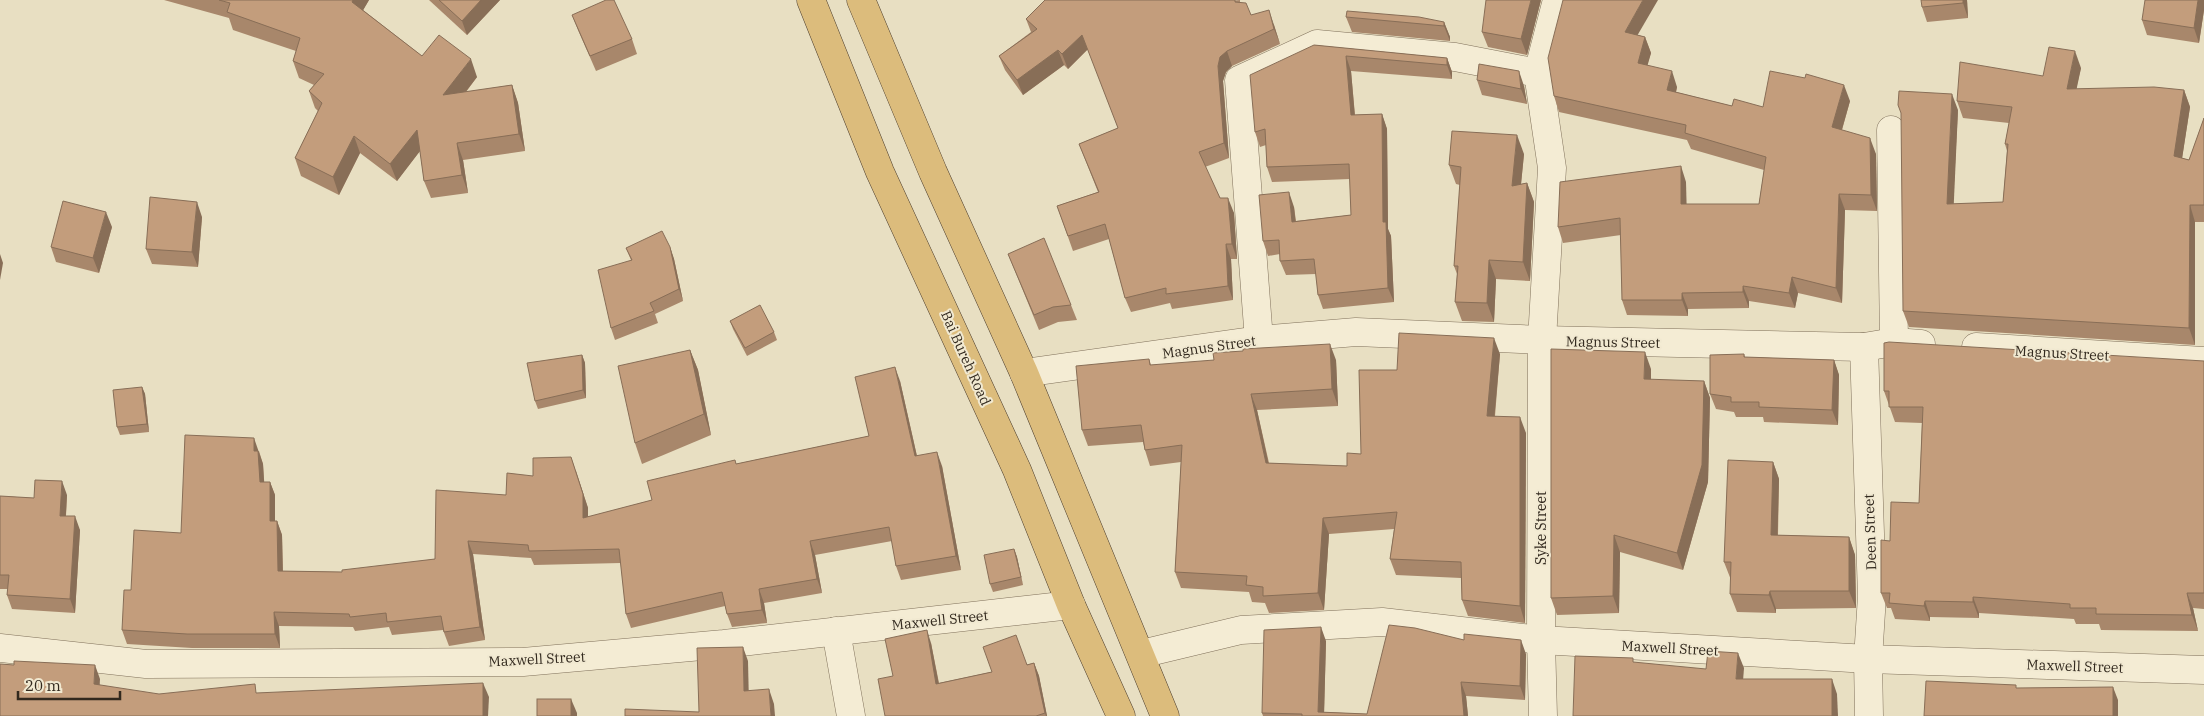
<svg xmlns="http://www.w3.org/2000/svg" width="2204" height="716" viewBox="0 0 2204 716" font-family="'IBM Plex Serif',serif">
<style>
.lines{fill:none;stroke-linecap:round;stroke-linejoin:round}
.minor-casing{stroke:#80715b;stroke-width:29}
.trunk-casing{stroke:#4e3f2f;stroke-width:29}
.minor{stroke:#f4ecd4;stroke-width:28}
.trunk{stroke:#dcbc7c;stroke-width:28}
.wall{fill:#a8876b}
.shaded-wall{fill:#886e57}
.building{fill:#c39d7c;stroke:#886e57}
.labels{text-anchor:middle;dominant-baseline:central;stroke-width:4;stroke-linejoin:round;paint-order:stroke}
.street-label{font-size:14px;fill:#32291e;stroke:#f1e9d1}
</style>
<rect width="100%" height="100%" fill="#e8dfc2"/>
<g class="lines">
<defs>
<g id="minor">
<polyline points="1891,130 1894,342"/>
<polyline points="1259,340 1239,80 1317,44 1455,57 1538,73"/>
<polyline points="1864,347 1872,596 1868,659 1869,716"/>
<polyline points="1976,347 2204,361"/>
<polyline points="1024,373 1259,340 1356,332 1542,340 1864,347 1894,342 1921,344"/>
<polyline points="836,631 851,716"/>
<polyline points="0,648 146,664 523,662 724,644 1071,605"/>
<polyline points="1141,654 1241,630 1382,622 1541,640 1868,659 2204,670"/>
<polyline points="1543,716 1541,640 1542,340 1552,168 1538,73 1557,0"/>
</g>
<g id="trunk">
<polyline points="811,0 880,172 1017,470 1071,605 1121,716"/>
<polyline points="861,0 933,172 1024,373 1165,716"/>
</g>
</defs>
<use href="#minor" class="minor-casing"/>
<use href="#trunk" class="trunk-casing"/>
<use href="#minor" class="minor"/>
<use href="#trunk" class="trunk"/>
</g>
<g class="wall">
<polygon points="164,0 369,0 363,10 422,56 477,77 466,92 512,85 518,103 525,151 463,160 468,193 431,198 424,181 420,151 397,181 360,153 339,195 301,176 295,158 318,111 315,108 309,91 314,85 299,78 293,61 296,51 233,30 229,18"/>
<polygon points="429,0 500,0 467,35"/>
<polygon points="1240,0 1240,2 1251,15 1274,25 1280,44 1232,66 1226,72 1223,81 1229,158 1205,167 1220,198 1234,213 1237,259 1231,259 1233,300 1172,309 1170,303 1131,312 1125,298 1109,239 1073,251 1057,206 1098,192 1079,144 1118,128 1088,49 1068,69 1064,65 1023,95 1005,70 999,56 1031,32 1026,19"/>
<polygon points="1541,0 1527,55 1488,47 1482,32"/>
<polygon points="1967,0 1968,18 1927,22 1922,7"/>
<polygon points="2204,0 2204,10 2199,43 2147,35 2142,20"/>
<polygon points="572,15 632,39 637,54 596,71 578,30"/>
<polygon points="1346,17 1444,22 1450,37 1450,41 1352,32"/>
<polygon points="1638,35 1645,37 1651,53 1647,65 1677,87 1676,92 1732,106 1763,107 1850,101 1842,130 1876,154 1877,211 1845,210 1842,303 1798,293 1795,308 1749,301 1749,308 1688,309 1688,316 1627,315 1622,300 1621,235 1563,243 1558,227 1686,182 1686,204 1759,204 1764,170 1691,149 1687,140 1559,112 1554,96"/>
<polygon points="1314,45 1447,58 1452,72 1452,79 1351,71 1355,115 1382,114 1387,129 1388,229 1391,236 1394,302 1323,309 1318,295 1316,274 1286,275 1280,261 1280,254 1268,256 1263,241 1294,207 1296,221 1351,215 1350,179 1272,182 1267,167 1266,145 1260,147 1255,132"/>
<polygon points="2081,68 2076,89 2184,90 2190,107 2182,158 2189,160 2204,118 2204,222 2195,222 2195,345 1909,327 1903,311 1958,110 1953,204 2003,202 2007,151 2005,144 2009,123 1963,118 1957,101 2043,76"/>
<polygon points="1477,80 1524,86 1527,104 1482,95"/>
<polygon points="1524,154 1521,184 1527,183 1534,202 1530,281 1496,279 1494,322 1462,321 1455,302 1457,274 1454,266 1460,185 1456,184 1449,165"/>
<polygon points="202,217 198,267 152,264 146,249"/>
<polygon points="112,227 99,273 56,262 51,247"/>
<polygon points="670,247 674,259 683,301 655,314 658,323 615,340 611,328 631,260 626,248"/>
<polygon points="1008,254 1071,305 1077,320 1058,322 1039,330"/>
<polygon points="730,321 774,332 777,340 747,356 733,329"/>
<polygon points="690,350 698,370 711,435 642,464 635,443"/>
<polygon points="1500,354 1495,416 1526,433 1525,623 1468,616 1462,600 1461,578 1396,575 1390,559 1394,529 1329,534 1324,610 1269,613 1265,603 1252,602 1249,592 1181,588 1175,572 1181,462 1150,466 1145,450 1143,442 1088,446 1082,430 1149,359 1151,365 1336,360 1338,406 1257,410 1269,463 1347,466 1361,454 1397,370"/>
<polygon points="1744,354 1745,357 1834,360 1839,375 1838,425 1764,422 1763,417 1736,417 1734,412 1716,409 1710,394"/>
<polygon points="582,355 585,363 586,398 538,409 535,401"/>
<polygon points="2197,361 2204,361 2204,609 2193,608 2198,631 2101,630 2099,624 2076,624 2074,619 1979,613 1979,618 1930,617 1930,621 1895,619 1891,608 1887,608 1881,593 1890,541 1919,503 1922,423 1895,422 1884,391"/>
<polygon points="1651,369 1651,380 1704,381 1710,398 1708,482 1683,570 1620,552 1619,613 1557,615 1551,598"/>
<polygon points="900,381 917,456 942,466 961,570 901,580 896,566 892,541 815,555 822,593 764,603 767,623 732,627 727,614 725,606 631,628 626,614 621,563 534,565 531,558 473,554 485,640 449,646 443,630 392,635 389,627 355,631 353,627 279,626 280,648 192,648 127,644 122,630 131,590 181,533 259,451 263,464 264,482 270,482 275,495 275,521 277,521 282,535 283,571 342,572 435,559 506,495 533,476 576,471 588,508 588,517 652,500 736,464 869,436"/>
<polygon points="142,387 145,394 149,432 120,435 117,427"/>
<polygon points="1773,462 1779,479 1778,535 1849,537 1855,555 1856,608 1776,609 1776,613 1737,612 1730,594 1731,580 1724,562"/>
<polygon points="67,495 66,516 80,530 75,613 12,609 7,595 8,589 0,589 0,496 34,498"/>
<polygon points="1014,549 1017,557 1023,585 993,592 990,584"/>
<polygon points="1464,640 1526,654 1525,700 1466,696 1468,716 1263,716 1262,713 1326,641 1324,712 1367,714"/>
<polygon points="931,643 939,683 1034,663 1039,676 1047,716 885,716 893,676"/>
</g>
<g class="shaded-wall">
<polygon points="353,0 369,0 358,19 352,2"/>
<polygon points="481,0 500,0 467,35 462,21"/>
<polygon points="1531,0 1541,0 1527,55 1521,39"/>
<polygon points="1643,0 1658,0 1630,48 1625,32"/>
<polygon points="1963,0 1967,0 1968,18 1963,3"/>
<polygon points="2198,0 2204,0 2204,10 2199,43 2194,28"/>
<polygon points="1269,10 1274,25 1280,44 1274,29"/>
<polygon points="1444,22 1450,37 1450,41 1444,26"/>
<polygon points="1082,35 1088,49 1068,69 1062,54"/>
<polygon points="1645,37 1651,53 1644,78 1638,63"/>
<polygon points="1058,50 1064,65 1023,95 1017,80"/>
<polygon points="1227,51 1232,66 1226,72 1223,81 1229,158 1224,143 1218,66 1220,57"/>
<polygon points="2075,51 2081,68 2073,106 2067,89"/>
<polygon points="1346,56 1351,71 1356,130 1351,115"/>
<polygon points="1447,58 1452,72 1452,79 1447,65"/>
<polygon points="471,59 477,77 450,112 443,95"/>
<polygon points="1519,71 1524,86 1527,104 1521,89"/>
<polygon points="1672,71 1677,87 1673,105 1667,90"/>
<polygon points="512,85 518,103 525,151 519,134"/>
<polygon points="1844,85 1850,101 1838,143 1832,127"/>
<polygon points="2184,90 2190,107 2180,172 2174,156"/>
<polygon points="1952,94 1958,110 1953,221 1947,204"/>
<polygon points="1382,114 1387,129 1388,229 1391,236 1394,302 1388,288 1383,222"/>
<polygon points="417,130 423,147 397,181 390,164"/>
<polygon points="1517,135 1524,154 1519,204 1512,186"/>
<polygon points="354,136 360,153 339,195 333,177"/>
<polygon points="1870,138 1876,154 1877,211 1871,195"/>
<polygon points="457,143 463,160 468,193 462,175"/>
<polygon points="1681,166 1686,182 1687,220 1681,204"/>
<polygon points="1527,183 1534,202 1530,281 1523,262"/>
<polygon points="1289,192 1294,207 1297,236 1292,222"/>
<polygon points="1839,194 1845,210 1842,303 1836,288"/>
<polygon points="1228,198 1234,213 1237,259 1232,244"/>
<polygon points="197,202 202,217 198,267 192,252"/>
<polygon points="2190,205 2195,222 2195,345 2189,328"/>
<polygon points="106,212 112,227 99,273 93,258"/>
<polygon points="1226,244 1231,259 1233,300 1228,286"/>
<polygon points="670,247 674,259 683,301 679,289"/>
<polygon points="0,254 3,263 0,280"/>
<polygon points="1489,260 1496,279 1494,322 1487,303"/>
<polygon points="1792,277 1798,293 1795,308 1789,293"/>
<polygon points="1743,286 1749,301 1749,308 1743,292"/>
<polygon points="1682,293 1688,309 1688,316 1682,300"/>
<polygon points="1494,338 1500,354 1493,432 1487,416"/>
<polygon points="1330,344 1336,360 1338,406 1332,389"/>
<polygon points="690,350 698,370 711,435 704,414"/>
<polygon points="1645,352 1651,369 1651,396 1644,379"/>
<polygon points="582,355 585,363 586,398 583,390"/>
<polygon points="1834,360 1839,375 1838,425 1832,410"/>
<polygon points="895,367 900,381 920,470 915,456"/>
<polygon points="1704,381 1710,398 1708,482 1683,570 1677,553"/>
<polygon points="142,387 145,394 149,432 147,424"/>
<polygon points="1251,394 1257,410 1272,480 1266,463"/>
<polygon points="1520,417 1526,433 1525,623 1520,606"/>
<polygon points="254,438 263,464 265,495 260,482 254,451"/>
<polygon points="937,452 942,466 961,570 956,556"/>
<polygon points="571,457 588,508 588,532 583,518"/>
<polygon points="1773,462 1779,479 1777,553 1771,535"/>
<polygon points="62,481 67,495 65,529 60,516"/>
<polygon points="270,482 275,495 275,535 270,521"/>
<polygon points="75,516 80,530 75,613 70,599"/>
<polygon points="1323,518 1329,534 1324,610 1318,593"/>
<polygon points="277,521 282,535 283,585 278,571"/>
<polygon points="1614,535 1620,552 1619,613 1613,596"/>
<polygon points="1849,537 1855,555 1856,608 1849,591"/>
<polygon points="468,541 473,554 485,640 480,627"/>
<polygon points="810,541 815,555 822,593 817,579"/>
<polygon points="1014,549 1017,557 1023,585"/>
<polygon points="759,589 764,603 767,623 762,610"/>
<polygon points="1770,591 1776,609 1776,613 1769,595"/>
<polygon points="2187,593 2193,608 2198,631 2192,615"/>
<polygon points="1973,597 1979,613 1979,618 1973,602"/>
<polygon points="1925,601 1930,617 1930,621 1924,606"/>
<polygon points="274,612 279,626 280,648 275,634"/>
<polygon points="1321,627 1326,641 1324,716 1318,712"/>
<polygon points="927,630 931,643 941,696 936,684"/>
<polygon points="1521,640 1526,654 1525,700 1520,686"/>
<polygon points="743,647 748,661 749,705 744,691"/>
<polygon points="1738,653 1744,668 1742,694 1736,679"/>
<polygon points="1034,663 1039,676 1047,716 1046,716 1045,713"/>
<polygon points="95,665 100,679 99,698 94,684"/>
<polygon points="1832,679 1837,694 1838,716 1832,716"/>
<polygon points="1461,682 1466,696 1468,716 1464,716"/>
<polygon points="483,683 489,697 488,716 483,716"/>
<polygon points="2113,687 2118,700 2118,716 2113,716"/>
<polygon points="769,689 774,704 775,716 771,716"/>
<polygon points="571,699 577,713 577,716 571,716"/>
</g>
<g class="building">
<polygon points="219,0 353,0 352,2 422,56 439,35 471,59 443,95 512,85 519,134 457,143 462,175 424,181 417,130 390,164 354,136 333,177 295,158 322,103 309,91 324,74 293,61 300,38 227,12 230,3"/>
<polygon points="439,0 481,0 462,21"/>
<polygon points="606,0 614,0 632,39 590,56 572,15"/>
<polygon points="1045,0 1235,0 1235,2 1246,3 1251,15 1269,10 1274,29 1227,51 1220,57 1218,66 1224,143 1199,152 1220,198 1228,198 1232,244 1226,244 1228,286 1166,294 1166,288 1125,298 1105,224 1068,236 1057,206 1099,192 1079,144 1118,128 1082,35 1062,54 1058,50 1017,80 999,56 1037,29 1026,19"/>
<polygon points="1486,0 1531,0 1521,39 1482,32"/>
<polygon points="1563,0 1643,0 1625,32 1645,37 1638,63 1672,71 1667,90 1732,106 1734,99 1763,107 1770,71 1805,78 1806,74 1844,85 1832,127 1870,138 1871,195 1839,194 1836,288 1792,277 1789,293 1743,286 1743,292 1682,293 1682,300 1622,300 1620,218 1558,227 1560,182 1681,166 1681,204 1759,204 1766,157 1685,133 1686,125 1554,96 1548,58"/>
<polygon points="1921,0 1963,0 1963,3 1922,7"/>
<polygon points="2145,0 2198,0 2194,28 2142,20"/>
<polygon points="1347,11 1419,17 1444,22 1444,26 1346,17"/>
<polygon points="1314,45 1447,58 1447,65 1346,56 1351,115 1382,114 1383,222 1386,222 1388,288 1318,295 1314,259 1280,261 1279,240 1263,241 1259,195 1289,192 1292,222 1351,215 1349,164 1267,167 1265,129 1255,132 1250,75"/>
<polygon points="2049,47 2075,51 2067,89 2154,87 2184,90 2174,156 2189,160 2204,118 2204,205 2190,205 2189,328 1903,311 1901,113 1898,105 1899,91 1952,94 1947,204 2003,202 2008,144 2005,144 2012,107 1957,101 1960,62 2043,76"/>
<polygon points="1479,64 1519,71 1521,89 1477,80"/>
<polygon points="1452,131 1517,135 1512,186 1527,183 1523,262 1489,260 1487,303 1455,302 1458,266 1454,266 1461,167 1449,165"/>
<polygon points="150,197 197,202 192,252 146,249"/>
<polygon points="63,201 106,212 93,258 51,247"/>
<polygon points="662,231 670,247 679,289 650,303 654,311 611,328 598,270 632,260 626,248"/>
<polygon points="1044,238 1071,305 1053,307 1034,315 1008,254"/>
<polygon points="760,305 774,332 745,348 730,321"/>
<polygon points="1399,333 1494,338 1487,416 1520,417 1520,606 1462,600 1461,562 1390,559 1397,512 1323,518 1318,593 1263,596 1263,587 1246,585 1247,576 1175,572 1182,445 1145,450 1141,425 1082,430 1076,366 1149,359 1150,365 1214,360 1213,353 1243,351 1243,349 1330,344 1332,389 1251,394 1266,463 1347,466 1347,453 1361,454 1359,370 1397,370"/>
<polygon points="1889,342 2204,361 2204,593 2187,593 2192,615 2096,614 2096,608 2070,608 2070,604 1973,597 1973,602 1925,601 1924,606 1889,603 1890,593 1881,593 1881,540 1890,541 1891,502 1919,503 1923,407 1889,407 1889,391 1884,391 1884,343"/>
<polygon points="1551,349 1645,352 1644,379 1704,381 1702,465 1677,553 1614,535 1613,596 1551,598"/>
<polygon points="690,350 704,414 635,443 618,366"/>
<polygon points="1744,354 1744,357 1834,360 1832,410 1759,407 1759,402 1731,402 1731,397 1710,394 1710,355"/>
<polygon points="582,355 583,390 535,401 527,363"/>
<polygon points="895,367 915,456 937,452 956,556 896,566 889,527 810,541 817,579 759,589 762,610 727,614 722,592 626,614 619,549 529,551 528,545 468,541 480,627 444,632 441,616 387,622 386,613 350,617 349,614 274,612 275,634 187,634 122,630 124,590 131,590 134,530 181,533 185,435 254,438 254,451 258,451 260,482 270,482 270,521 277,521 278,571 342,572 342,570 435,559 436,490 506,495 507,473 533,476 533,458 571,457 583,494 583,518 652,500 647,481 735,460 736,464 869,436 855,377"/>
<polygon points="142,387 147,424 117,427 113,390"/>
<polygon points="1728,460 1773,462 1771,535 1849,537 1849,591 1770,591 1769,595 1730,594 1731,562 1724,562"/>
<polygon points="35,480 62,481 60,516 75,516 70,599 7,595 9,575 0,575 0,496 34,498"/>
<polygon points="1014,549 1021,577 990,584 984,555"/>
<polygon points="1389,625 1415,628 1464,640 1464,634 1521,640 1520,686 1461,682 1464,716 1302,716 1302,714 1262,713 1264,630 1321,627 1318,712 1367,714"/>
<polygon points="927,630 936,684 992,672 983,647 1016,635 1027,665 1034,663 1045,713 1036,716 885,716 878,679 893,676 885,639"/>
<polygon points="743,647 744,691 769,689 771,716 625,716 625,709 699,712 697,648"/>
<polygon points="1708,651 1738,653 1736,679 1832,679 1832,716 1573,716 1575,656 1633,658 1633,662 1706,669"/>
<polygon points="14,661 95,665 94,684 159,694 255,684 256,693 483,683 483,716 0,716 0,664 14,665"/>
<polygon points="1926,681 2016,685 2016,688 2113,687 2113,716 1924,716"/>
<rect x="537" y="699" width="34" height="17"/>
</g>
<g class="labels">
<g class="street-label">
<text transform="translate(1613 342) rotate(1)">Magnus Street</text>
<text transform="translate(1209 347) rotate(-8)">Magnus Street</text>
<text transform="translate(2062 353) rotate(3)">Magnus Street</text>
<text transform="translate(966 358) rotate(66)">Bai Bureh Road</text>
<text transform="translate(1541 528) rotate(-90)">Syke Street</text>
<text transform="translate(1870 532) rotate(-92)">Deen Street</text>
<text transform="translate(940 620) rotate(-6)">Maxwell Street</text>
<text transform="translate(1670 648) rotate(3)">Maxwell Street</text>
<text transform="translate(537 659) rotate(-3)">Maxwell Street</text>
<text transform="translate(2075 666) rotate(2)">Maxwell Street</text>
</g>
</g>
<path d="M18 691v8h102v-8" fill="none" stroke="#32291e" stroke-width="2.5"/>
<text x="25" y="691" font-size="15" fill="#32291e" stroke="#f1e9d1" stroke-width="4" paint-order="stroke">20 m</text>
</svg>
